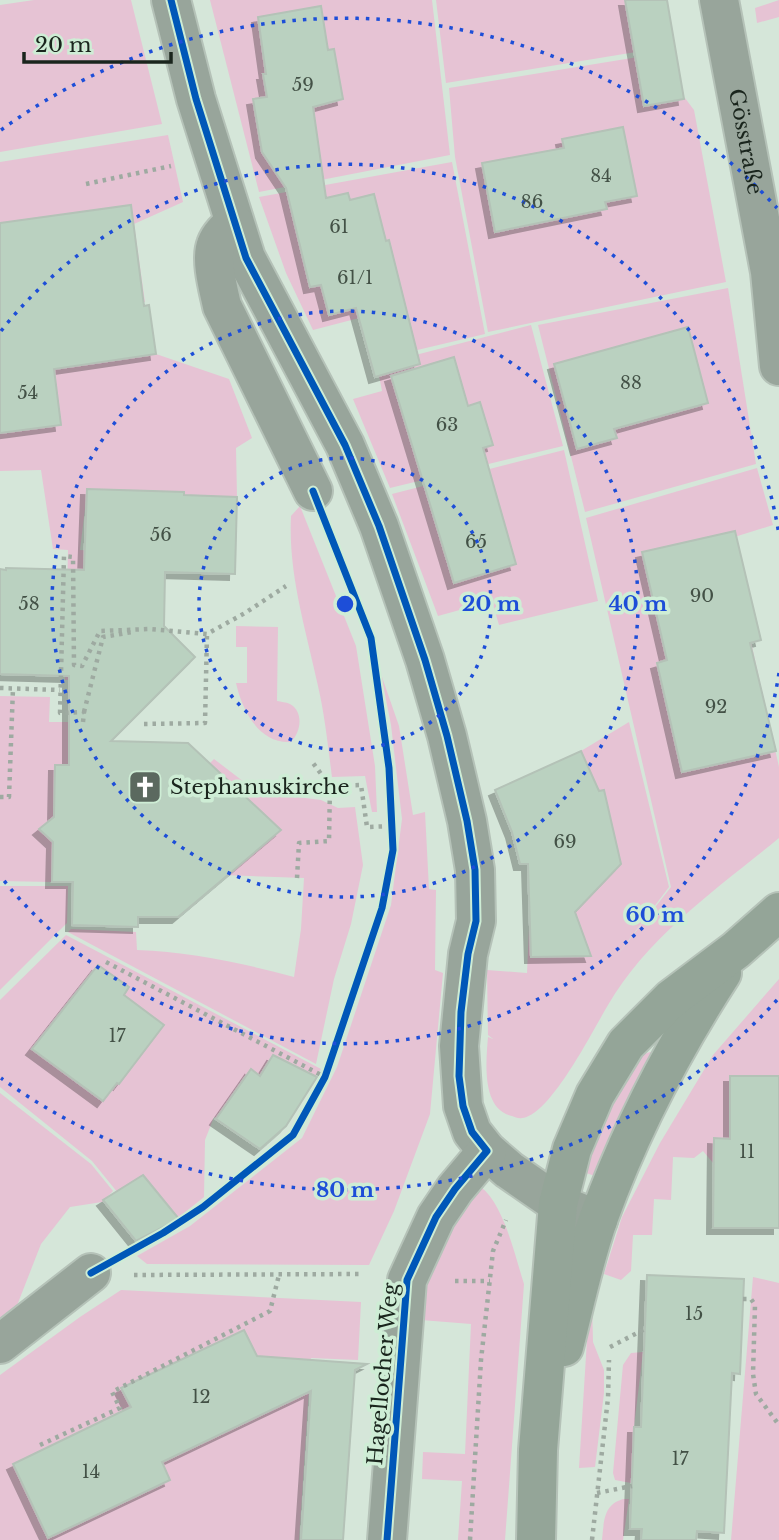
<svg xmlns="http://www.w3.org/2000/svg" width="779" height="1540" viewBox="0 0 779 1540" font-family="'Libre Baskerville',serif">
<style>
.green{fill:#e6c3d4}
.building{fill:#bad1c0;stroke:#b4c2b7;stroke-width:2;filter:url(#shadow)}
.lines{fill:none;stroke-linecap:round;stroke-linejoin:round}
.street-casing{stroke:#b5c2b8;stroke-width:42}
.secondary-casing{stroke:#b5c2b8;stroke-width:42}
.path{stroke:#9eaaa1;stroke-width:4.5;stroke-dasharray:3.5 5;stroke-linecap:butt}
.street{stroke:#98a59b;stroke-width:38}
.secondary{stroke:#94a598;stroke-width:38}
.cycleway-casing{stroke:#ceedd5;stroke-width:11}
.cycleway{stroke:#0057b8;stroke-width:7}
.ring{fill:none;stroke:#1d4ed8;stroke-width:3.5;stroke-dasharray:3.5 7}
.labels{text-anchor:middle;dominant-baseline:central;stroke-width:7;stroke-linejoin:round;paint-order:stroke}
.number-label{font-size:18px;fill:#435146}
.street-label{font-size:21px;fill:#1a251d;stroke:#ceedd5}
.poi-label{font-size:21px;fill:#1a251d;stroke:#ceedd5;text-anchor:start}
.centre{fill:#1d4ed8;stroke:#ceedd5;stroke-width:3.5}
.ring-label{font-size:21px;text-anchor:middle;font-weight:bold;fill:#1d4ed8;stroke:#ceedd5;stroke-width:7;stroke-linejoin:round;paint-order:stroke}
</style>
<defs>
<filter id="shadow"><feDropShadow dx="-6" dy="6" stdDeviation="0" flood-color="#0004"/></filter>
</defs>
<rect width="100%" height="100%" fill="#d5e6d9"/>
<g class="green">
<polygon points="34,0 131,0 162,124 0,152 0,5"/>
<polygon points="210,0 432,0 450,155 259,192"/>
<polygon points="436,0 628,0 636,52 446,83"/>
<polygon points="779,0 779,17 757,23 755,8"/>
<polygon points="638,57 645,103 685,98 694,110 726,282 488,332 455,157 449,88"/>
<polygon points="168,135 183,202 134,224 145,302 0,311 0,162"/>
<polygon points="452,162 485,334 375,360 363,317 313,330 286,273 259,197"/>
<polygon points="728,288 756,464 585,512 538,325"/>
<polygon points="147,313 156,354 229,379 252,438 236,448 237,497 184,495 184,492 90,489 87,492 80,550 129,553 87,680 65,680 68,550 53,549 41,470 0,471 0,323"/>
<polygon points="531,325 563,446 390,488 353,399 382,391 377,365"/>
<polygon points="564,450 598,601 499,625 492,601 438,616 392,494"/>
<path d="M757,468l16,57 -45,14 51,228v71c-61,50 -131,98 -171,167 -15,25 -58,111 -86,113 -3,1 -7,-1 -10,-2 -31,-7 -26,-55 -24,-79l5,2 -5,-4 -1,-65 40,3 2,-44 52,-178 48,-29 40,165 -54,71 56,-71 -85,-369z"/>
<path d="M300,506l56,140 19,120 2,46h-5l-7,-36 -33,1c-4,-30 -7,-61 -14,-91 -12,-56 -30,-112 -27,-170z"/>
<path d="M236,626l42,1 -1,74c4,1 9,1 13,3 14,8 11,28 1,38 -32,2 -49,-32 -55,-59h11v-36h-11z"/>
<polygon points="381,674 399,726 413,815 425,812 429,889 436,890 435,970 443,973 430,1114 394,1211 369,1265 147,1264 137,1256 190,1226 302,1138 337,1067 391,905 402,819 391,725"/>
<polygon points="0,696 50,697 49,722 69,722 69,765 55,765 52,882 0,881"/>
<path d="M214,759l34,26 26,9 47,6 17,8 17,-1 8,58 -12,59 -17,55 -18,85 -248,-132 3,-3 65,3 1,18c54,2 105,13 157,27l7,-48 3,-51 -81,-3 -16,-109z"/>
<polygon points="0,886 68,886 67,923 0,990"/>
<polygon points="66,935 321,1069 282,1122 259,1146 214,1117 205,1140 204,1197 179,1217 136,1239 118,1193 92,1161 0,1087 0,1000"/>
<polygon points="779,979 779,1076 730,1076 730,1139 714,1139 714,1164 703,1151 694,1158 673,1157 671,1200 654,1199 652,1235 633,1235 631,1271 621,1280 604,1274 622,1217 660,1143 713,1055"/>
<polygon points="650,1052 656,1053 595,1176 583,1172 580,1153 638,1056"/>
<polygon points="0,1093 91,1164 113,1191 102,1202 70,1207 41,1244 9,1326 0,1319"/>
<path d="M481,1187c23,18 34,69 43,97l-19,256h-47l4,-59 -40,-2 1,-27 42,2 6,-130 -50,-4 5,-56 12,-32z"/>
<polygon points="753,1277 779,1283 779,1540 731,1540"/>
<polygon points="121,1290 361,1302 358,1360 311,1358 299,1540 0,1540 0,1375 80,1317"/>
<polygon points="592,1302 593,1342 604,1370 604,1393 595,1467 579,1468 587,1340"/>
<polygon points="643,1352 634,1427 631,1483 615,1480 613,1473 623,1365 631,1353"/>
<path d="M623,1499h6l-6,41h-21c2,-18 1,-35 21,-41z"/>
</g>
<g class="building">
<polygon points="625,0 667,0 684,99 644,106"/>
<polygon points="321,6 328,50 334,49 343,99 313,107 326,198 348,193 350,200 374,194 386,241 389,240 420,364 375,377 356,308 329,315 321,285 310,287 286,188 262,152 253,99 267,97 263,74 266,74 258,17"/>
<polygon points="623,127 637,196 605,202 607,209 495,232 482,163 564,148 562,139"/>
<polygon points="131,205 144,306 149,305 156,354 54,369 61,425 0,433 0,223"/>
<polygon points="688,327 708,403 614,429 617,438 577,449 554,364"/>
<polygon points="454,357 468,406 480,402 493,445 483,448 516,564 454,583 391,376"/>
<polygon points="87,489 184,492 184,495 237,497 235,574 165,572 164,626 195,657 111,741 188,743 281,830 178,917 138,917 138,927 72,925 73,882 52,882 53,842 39,829 54,817 55,765 69,765 69,676 0,674 0,569 6,570 6,568 84,570"/>
<polygon points="735,531 761,640 750,643 776,751 682,772 657,663 667,660 642,552"/>
<polygon points="581,751 599,791 604,790 621,864 575,912 591,956 531,957 528,864 520,864 512,832 495,790"/>
<polygon points="98,965 129,987 124,995 164,1025 119,1084 117,1083 103,1101 32,1049"/>
<polygon points="273,1055 317,1077 286,1126 260,1149 216,1119 251,1069 260,1076"/>
<polygon points="730,1076 779,1076 779,1228 713,1228 714,1138 730,1139"/>
<polygon points="143,1175 179,1219 136,1241 103,1200"/>
<polygon points="647,1275 744,1279 740,1374 732,1373 724,1533 697,1531 696,1540 641,1540 642,1529 630,1529 634,1427 641,1427"/>
<polygon points="244,1330 257,1356 367,1364 355,1370 343,1540 301,1540 311,1391 162,1462 170,1480 48,1538 13,1464 131,1407 121,1388"/>
</g>
<g class="lines">
<defs>
<g id="street">
<polyline points="171,0 196,99 246,258 345,445 379,526 425,660 447,736 467,821 475,870 476,921 468,954 459,1046 463,1106 472,1132 487,1151 509,1170 558,1204 598,1220"/>
<path id="s1" d="M719,0l51,272 9,94"/>
<path d="M234,223c-7,6 -15,13 -18,22 -6,15 3,46 6,61l91,185"/>
<polyline points="0,1344 91,1273"/>
<polyline points="387,1540 407,1280 436,1217 455,1189 487,1151"/>
</g>
<g id="secondary">
<path d="M564,1347c11,-43 20,-88 35,-130 31,-86 74,-168 123,-244"/>
<polyline points="536,1540 538,1450 558,1204 572,1149 595,1095 626,1044 671,999 736,950 779,912"/>
</g>
</defs>
<use href="#street" class="street-casing"/>
<use href="#secondary" class="secondary-casing"/>
<g class="path">
<polyline points="86,184 171,166"/>
<polyline points="0,688 60,690"/>
<polyline points="84,712 103,637 132,632"/>
<polyline points="83,722 84,712 60,713 64,556 73,557 74,665 82,666 100,631 150,629 207,634 245,613 286,586"/>
<polyline points="144,724 205,723 207,634"/>
<polyline points="330,786 361,785 367,827 392,826"/>
<polyline points="0,797 9,797 13,688"/>
<polyline points="297,878 299,843 329,841 330,786 313,763"/>
<polyline points="106,962 325,1077"/>
<polyline points="134,1275 363,1274"/>
<polyline points="455,1281 490,1281"/>
<polyline points="743,1299 751,1299 755,1305 753,1374 756,1394 779,1425"/>
<polyline points="610,1347 645,1329"/>
<polyline points="40,1445 120,1408 112,1392 270,1311 279,1275"/>
<polyline points="597,1493 632,1486"/>
<polyline points="470,1540 481,1360 493,1251 506,1220"/>
<polyline points="592,1540 608,1398 609,1360"/>
</g>
<use href="#street" class="street"/>
<use href="#secondary" class="secondary"/>
<defs>
<g id="cycleway">
<polyline points="171,0 196,99 246,258 345,445 379,526 425,660 447,736 467,821 475,870 476,921 468,954 461,1012 459,1076 463,1106 472,1132 487,1151 455,1189 436,1217 407,1280 387,1540"/>
<polyline points="91,1273 163,1233 203,1207 293,1135 325,1077 382,908 393,850 389,768 371,638 313,491"/>
</g>
</defs>
<use href="#cycleway" class="cycleway-casing"/>
<use href="#cycleway" class="cycleway"/>
</g>
<g class="ring">
<circle cx="345" cy="604" r="146"/>
<circle cx="345" cy="604" r="293"/>
<path d="M779 673A439 439 0 0 1 1 877M1 331A439 439 0 0 1 779 535"/>
<path d="M777 1000A586 586 0 0 1 1 1078M1 130A586 586 0 0 1 777 208"/>
</g>
<defs>
<symbol id="church-square" viewBox="-11 -11 22 22"><rect x="-9" y="-9" width="18" height="18" rx="4" fill="#5b695f" stroke="#ceedd5"/><path d="M-1.2-6h2.4v3.5h3.3v2.4h-3.3V6h-2.4V-.1h-3.3v-2.4h3.3Z" fill="#fff"/></symbol>
</defs>
<g fill-rule="evenodd">
<use href="#church-square" x="126" y="768" width="38" height="38"/>
</g>
<g class="labels">
<g class="number-label">
<text x="303" y="85">59</text>
<text x="601" y="176">84</text>
<text x="532" y="202">86</text>
<text x="339" y="227">61</text>
<text x="355" y="278">61/1</text>
<text x="631" y="383">88</text>
<text x="28" y="393">54</text>
<text x="447" y="425">63</text>
<text x="161" y="535">56</text>
<text x="476" y="542">65</text>
<text x="702" y="596">90</text>
<text x="29" y="604">58</text>
<text x="716" y="707">92</text>
<text x="565" y="842">69</text>
<text x="117" y="1036">17</text>
<text x="747" y="1152">11</text>
<text x="694" y="1314">15</text>
<text x="201" y="1397">12</text>
<text x="680" y="1459">17</text>
<text x="91" y="1472">14</text>
</g>
<g class="street-label">
<text stroke="none"><textPath href="#s1" startOffset="144">Gösstraße</textPath></text>
<text transform="translate(383 1374) rotate(-85)">Hagellocher Weg</text>
</g>
<g class="poi-label">
<text x="170" y="787">Stephanuskirche</text>
</g>
</g>
<circle cx="345" cy="604" r="10" class="centre"/>
<g class="ring-label">
<text x="491" y="611">20 m</text>
<text x="638" y="611">40 m</text>
<text x="655" y="922">60 m</text>
<text x="345" y="1197">80 m</text>
</g>
<path d="M24 52v10h147v-10" fill="none" stroke="#1a251d" stroke-width="3.5"/>
<text x="35" y="52" font-size="21" fill="#1a251d" stroke="#ceedd5" stroke-width="5" paint-order="stroke">20 m</text>
</svg>
